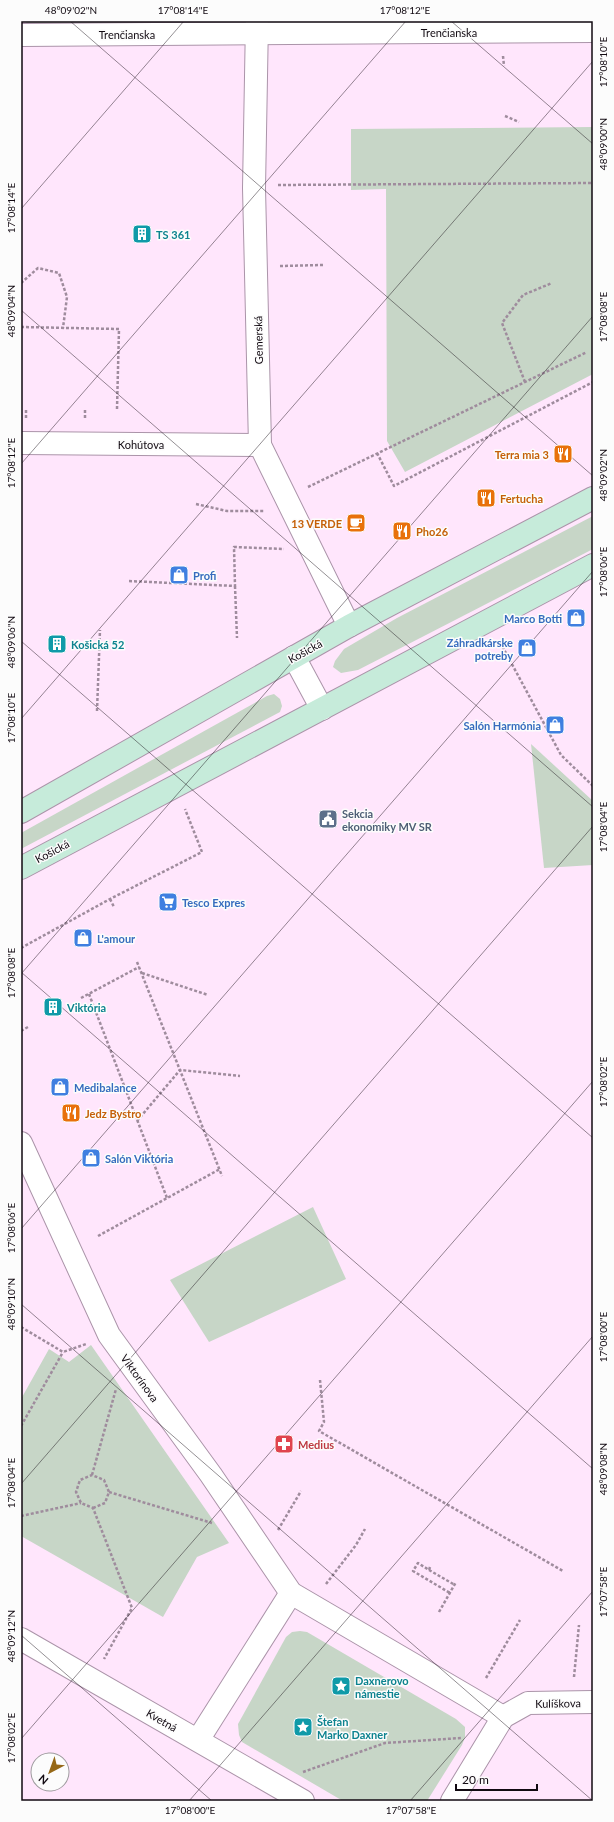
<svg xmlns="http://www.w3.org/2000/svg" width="614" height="1822" viewBox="0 0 614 1822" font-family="Lato,sans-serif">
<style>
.green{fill:#c7d6c7}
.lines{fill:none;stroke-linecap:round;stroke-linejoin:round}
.street-casing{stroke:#ab94a9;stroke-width:24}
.secondary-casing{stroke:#ab94a9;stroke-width:24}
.path{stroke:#9f8c9d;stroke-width:2.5;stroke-dasharray:3 2;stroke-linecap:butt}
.street{stroke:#fff;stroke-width:22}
.secondary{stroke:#c6ebda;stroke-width:22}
.ticks{fill:none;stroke:#110911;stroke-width:1;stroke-opacity:0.45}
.labels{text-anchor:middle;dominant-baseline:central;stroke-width:3;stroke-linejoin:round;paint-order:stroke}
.street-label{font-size:11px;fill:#110911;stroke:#fcfcfc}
.culture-label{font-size:11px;font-weight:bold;fill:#0d838f;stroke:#fcfcfc;text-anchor:start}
.food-label{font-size:11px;font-weight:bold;fill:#c56008;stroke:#fcfcfc;text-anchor:start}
.shop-label{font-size:11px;font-weight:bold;fill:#366cbe;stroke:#fcfcfc;text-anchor:start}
.service-label{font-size:11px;font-weight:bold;fill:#4e5e75;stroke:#fcfcfc;text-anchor:start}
.health-label{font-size:11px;font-weight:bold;fill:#be3a42;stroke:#fcfcfc;text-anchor:start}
.neatline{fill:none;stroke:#110911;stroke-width:1.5}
.ticks-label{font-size:10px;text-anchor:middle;fill:#110911}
</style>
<rect width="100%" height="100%" fill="#ffe6fc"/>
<g class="green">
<polygon points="25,21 236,21 228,27 29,26"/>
<polygon points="593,127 593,374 405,472 387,441 386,189 351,190 351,129"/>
<polygon points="593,516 593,549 358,670 341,673 333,667 335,661 344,649 397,618"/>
<polygon points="274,694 280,699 282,706 280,712 21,849 21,833 267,696"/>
<polygon points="531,744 593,801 593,865 544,868"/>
<polygon points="313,1207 346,1279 209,1342 170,1280"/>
<polygon points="91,1345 229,1543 197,1557 163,1617 21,1536 21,1399 49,1349 69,1362"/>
<polygon points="300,1631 307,1632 456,1719 465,1727 465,1737 462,1745 427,1801 343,1801 242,1742 239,1735 238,1724 286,1637 292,1632"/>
</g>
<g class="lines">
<defs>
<g id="street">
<polyline points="257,21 254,188 260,445 349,626"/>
<polyline points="21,35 593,31"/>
<polyline points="21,443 260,445"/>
<polyline points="294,657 322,709"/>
<polyline points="21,1143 109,1335 211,1475 291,1593 503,1717"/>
<polyline points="21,1639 303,1801"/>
<polyline points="198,1740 291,1593"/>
<polyline points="452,1801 503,1717 528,1703 593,1702"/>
</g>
<g id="secondary">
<polyline points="21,812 349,626 593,498"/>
<polyline points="21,868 593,565"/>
</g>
</defs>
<use href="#street" class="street-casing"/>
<use href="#secondary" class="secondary-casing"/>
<g class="path">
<polyline points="503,56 504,66"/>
<polyline points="505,116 519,122"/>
<polyline points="278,185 593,183"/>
<polyline points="280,266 323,265"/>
<polyline points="21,283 38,268 59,273 67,297 63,328"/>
<polyline points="21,327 119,329 117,409"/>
<polyline points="525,382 502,323 523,295 552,283"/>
<polyline points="85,410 85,418"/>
<polyline points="26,418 26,409"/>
<polyline points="377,453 394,486 593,382"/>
<polyline points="308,487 587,352"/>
<polyline points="196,504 227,511 264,511"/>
<polyline points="129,581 235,586 234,547 284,549"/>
<polyline points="235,586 237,638"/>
<polyline points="500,642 561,755 593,786"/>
<polyline points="97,711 100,630"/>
<polyline points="110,899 114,907"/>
<polyline points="21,948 110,899 202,852 185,809"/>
<polyline points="137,962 222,1176"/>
<polyline points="142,973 208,995"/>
<polyline points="89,994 167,1198"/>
<polyline points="81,998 139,967"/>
<polyline points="21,1031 28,1027"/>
<polyline points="137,1121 180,1070 240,1076"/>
<polyline points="98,1236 220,1169"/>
<polyline points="21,1327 63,1352 86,1344"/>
<polyline points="320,1380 324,1422 319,1431 563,1571"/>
<polyline points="21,1426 63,1352"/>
<polyline points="92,1475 116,1389"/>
<polyline points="109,1492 212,1523"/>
<polyline points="93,1508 105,1503 109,1492 104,1480 92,1475 80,1480 76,1492 81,1503 93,1508 132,1608 104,1659"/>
<polyline points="21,1516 81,1503"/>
<polyline points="278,1530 301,1491"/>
<polyline points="430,1567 429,1570 418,1563 413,1571 450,1593"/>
<polyline points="429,1570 455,1585"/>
<polyline points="326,1584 356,1545 365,1529"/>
<polyline points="439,1612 456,1582"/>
<polyline points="574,1677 579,1625"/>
<polyline points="486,1678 520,1620"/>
<polyline points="303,1772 385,1743 461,1738"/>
</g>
<use href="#street" class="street"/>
<use href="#secondary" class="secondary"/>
</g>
<path class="ticks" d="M70,21l523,455M451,21l142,123M21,209l163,-188M21,310l572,497M21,464l385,-443M21,641l572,497M21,719l572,-658M21,972l572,497M21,974l572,-658M21,1229l572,-658M21,1304l572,497M21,1484l572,-658M21,1635l191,166M21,1739l572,-658M189,1801l404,-465M410,1801l183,-210"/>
<defs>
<symbol id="building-square" viewBox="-11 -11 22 22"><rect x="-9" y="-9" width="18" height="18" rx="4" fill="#0f9aa8" stroke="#fcfcfc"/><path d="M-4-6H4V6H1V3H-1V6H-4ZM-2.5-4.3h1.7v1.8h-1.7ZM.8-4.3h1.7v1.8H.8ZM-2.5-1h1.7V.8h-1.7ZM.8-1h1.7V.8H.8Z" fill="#fff"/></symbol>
<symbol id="restaurant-square" viewBox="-11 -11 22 22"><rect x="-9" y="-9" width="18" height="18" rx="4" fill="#e8710a" stroke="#fcfcfc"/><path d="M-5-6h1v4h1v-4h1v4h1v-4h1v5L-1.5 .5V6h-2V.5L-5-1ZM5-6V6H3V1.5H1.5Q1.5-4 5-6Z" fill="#fff"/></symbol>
<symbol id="cafe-square" viewBox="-11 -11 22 22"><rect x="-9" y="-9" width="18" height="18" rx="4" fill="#e8710a" stroke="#fcfcfc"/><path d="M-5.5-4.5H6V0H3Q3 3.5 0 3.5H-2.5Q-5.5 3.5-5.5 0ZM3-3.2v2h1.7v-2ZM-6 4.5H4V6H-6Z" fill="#fff"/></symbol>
<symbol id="shop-square" viewBox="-11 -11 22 22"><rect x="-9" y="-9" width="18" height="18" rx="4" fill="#3f7fe0" stroke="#fcfcfc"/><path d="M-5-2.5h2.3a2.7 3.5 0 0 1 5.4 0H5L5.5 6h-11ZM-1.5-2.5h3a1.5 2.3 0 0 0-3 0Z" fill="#fff"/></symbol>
<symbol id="civic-square" viewBox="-11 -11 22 22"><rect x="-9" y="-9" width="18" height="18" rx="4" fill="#5c6f8a" stroke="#fcfcfc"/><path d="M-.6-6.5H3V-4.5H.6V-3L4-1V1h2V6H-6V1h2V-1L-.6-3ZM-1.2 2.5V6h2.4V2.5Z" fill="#fff"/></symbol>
<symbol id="supermarket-square" viewBox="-11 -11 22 22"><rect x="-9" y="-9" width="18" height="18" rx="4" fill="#3f7fe0" stroke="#fcfcfc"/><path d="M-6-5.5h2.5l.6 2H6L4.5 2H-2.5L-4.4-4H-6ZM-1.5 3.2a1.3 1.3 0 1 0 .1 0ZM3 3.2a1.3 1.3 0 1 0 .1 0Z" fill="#fff"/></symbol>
<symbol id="pharmacy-square" viewBox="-11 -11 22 22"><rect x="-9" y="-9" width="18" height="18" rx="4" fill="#e0444e" stroke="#fcfcfc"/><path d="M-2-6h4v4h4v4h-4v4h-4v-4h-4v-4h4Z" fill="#fff"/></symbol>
<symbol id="sight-square" viewBox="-11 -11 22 22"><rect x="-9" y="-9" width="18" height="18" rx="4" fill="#0f9aa8" stroke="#fcfcfc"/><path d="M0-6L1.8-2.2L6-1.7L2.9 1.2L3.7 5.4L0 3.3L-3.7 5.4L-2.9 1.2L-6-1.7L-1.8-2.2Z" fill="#fff"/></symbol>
</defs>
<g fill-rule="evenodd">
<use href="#building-square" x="131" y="223" width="22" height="22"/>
<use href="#restaurant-square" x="552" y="443" width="22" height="22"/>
<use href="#restaurant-square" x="475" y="487" width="22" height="22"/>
<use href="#cafe-square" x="345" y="512" width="22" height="22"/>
<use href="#restaurant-square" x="391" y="520" width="22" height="22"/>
<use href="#shop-square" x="168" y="564" width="22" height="22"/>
<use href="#shop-square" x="565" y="607" width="22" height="22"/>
<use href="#building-square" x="46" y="633" width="22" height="22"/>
<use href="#shop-square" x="516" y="637" width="22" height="22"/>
<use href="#shop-square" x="544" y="714" width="22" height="22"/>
<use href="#civic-square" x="317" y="808" width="22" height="22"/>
<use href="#supermarket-square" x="157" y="891" width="22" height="22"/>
<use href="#shop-square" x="72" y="927" width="22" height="22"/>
<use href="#building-square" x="42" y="996" width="22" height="22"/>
<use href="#shop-square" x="49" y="1076" width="22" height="22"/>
<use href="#restaurant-square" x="60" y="1102" width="22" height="22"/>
<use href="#shop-square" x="80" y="1147" width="22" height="22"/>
<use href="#pharmacy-square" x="273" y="1433" width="22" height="22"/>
<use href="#sight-square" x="330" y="1675" width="22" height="22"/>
<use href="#sight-square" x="292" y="1716" width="22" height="22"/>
</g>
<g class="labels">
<g class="street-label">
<text x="449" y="32">Trenčianska</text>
<text x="127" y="34">Trenčianska</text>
<text transform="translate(258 340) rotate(-91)">Gemerská</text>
<text x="141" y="444">Kohútova</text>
<text transform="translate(305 651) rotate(-29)">Košická</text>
<text transform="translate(52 851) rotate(-28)">Košická</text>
<text transform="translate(140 1378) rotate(54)">Viktorínova</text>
<text transform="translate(558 1703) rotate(-1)">Kulíškova</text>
<text transform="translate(162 1720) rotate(30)">Kvetná</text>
</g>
<g class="culture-label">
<text x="156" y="234">TS 361</text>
<text x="71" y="644">Košická 52</text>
<text x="67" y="1007">Viktória</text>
<text x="355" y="1680">Daxnerovo<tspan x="355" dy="13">námestie</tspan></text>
<text x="317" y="1721">Štefan<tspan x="317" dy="13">Marko Daxner</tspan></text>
</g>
<g class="food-label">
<text x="549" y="454" text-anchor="end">Terra mia 3</text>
<text x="500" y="498">Fertucha</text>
<text x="342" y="523" text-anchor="end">13 VERDE</text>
<text x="416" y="531">Pho26</text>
<text x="85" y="1113">Jedz Bystro</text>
</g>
<g class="shop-label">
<text x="193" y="575">Profi</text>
<text x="562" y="618" text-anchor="end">Marco Botti</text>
<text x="513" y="642" text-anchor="end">Záhradkárske<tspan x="513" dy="13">potreby</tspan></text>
<text x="541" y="725" text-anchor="end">Salón Harmónia</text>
<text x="182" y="902">Tesco Expres</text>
<text x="97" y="938">L'amour</text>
<text x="74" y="1087">Medibalance</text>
<text x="105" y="1158">Salón Viktória</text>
</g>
<g class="service-label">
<text x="342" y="813">Sekcia<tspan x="342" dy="13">ekonomiky MV SR</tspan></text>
</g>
<g class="health-label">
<text x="298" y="1444">Medius</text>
</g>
</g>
<rect width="614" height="1822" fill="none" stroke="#fcfcfc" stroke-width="44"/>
<g transform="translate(50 1772) rotate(221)"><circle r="19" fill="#fcfcfc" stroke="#9e9b9e"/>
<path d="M0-3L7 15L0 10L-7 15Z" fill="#966817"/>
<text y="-6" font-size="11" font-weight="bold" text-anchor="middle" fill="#110911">N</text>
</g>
<path d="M456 1784v6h81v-6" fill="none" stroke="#110911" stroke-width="2"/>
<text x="462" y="1784" font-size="12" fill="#110911" stroke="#fcfcfc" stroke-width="3" paint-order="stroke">20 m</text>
<rect x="22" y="22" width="570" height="1778" class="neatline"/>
<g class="ticks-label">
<text x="71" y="14">48°09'02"N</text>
<text x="183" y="14">17°08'14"E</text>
<text x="405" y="14">17°08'12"E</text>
<text transform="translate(603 62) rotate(-90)" y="4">17°08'10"E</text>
<text transform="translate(603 144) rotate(-90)" y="4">48°09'00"N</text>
<text transform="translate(11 208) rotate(-90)" y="4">17°08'14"E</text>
<text transform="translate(11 311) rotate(-90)" y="4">48°09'04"N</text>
<text transform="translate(603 317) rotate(-90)" y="4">17°08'08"E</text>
<text transform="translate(11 463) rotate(-90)" y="4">17°08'12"E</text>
<text transform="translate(603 475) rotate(-90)" y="4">48°09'02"N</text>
<text transform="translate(603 572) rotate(-90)" y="4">17°08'06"E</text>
<text transform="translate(11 642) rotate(-90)" y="4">48°09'06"N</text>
<text transform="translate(11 718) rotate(-90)" y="4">17°08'10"E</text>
<text transform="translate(603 827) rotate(-90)" y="4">17°08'04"E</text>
<text transform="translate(11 973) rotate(-90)" y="4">17°08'08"E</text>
<text transform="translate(603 1082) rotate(-90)" y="4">17°08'02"E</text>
<text transform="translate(11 1228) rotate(-90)" y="4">17°08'06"E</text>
<text transform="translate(11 1304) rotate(-90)" y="4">48°09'10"N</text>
<text transform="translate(603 1337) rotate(-90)" y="4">17°08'00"E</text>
<text transform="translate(603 1469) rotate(-90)" y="4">48°09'08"N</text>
<text transform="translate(11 1483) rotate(-90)" y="4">17°08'04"E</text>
<text transform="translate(603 1592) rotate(-90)" y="4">17°07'58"E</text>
<text transform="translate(11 1636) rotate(-90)" y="4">48°09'12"N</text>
<text transform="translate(11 1738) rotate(-90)" y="4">17°08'02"E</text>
<text x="190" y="1814">17°08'00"E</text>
<text x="411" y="1814">17°07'58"E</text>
</g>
</svg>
